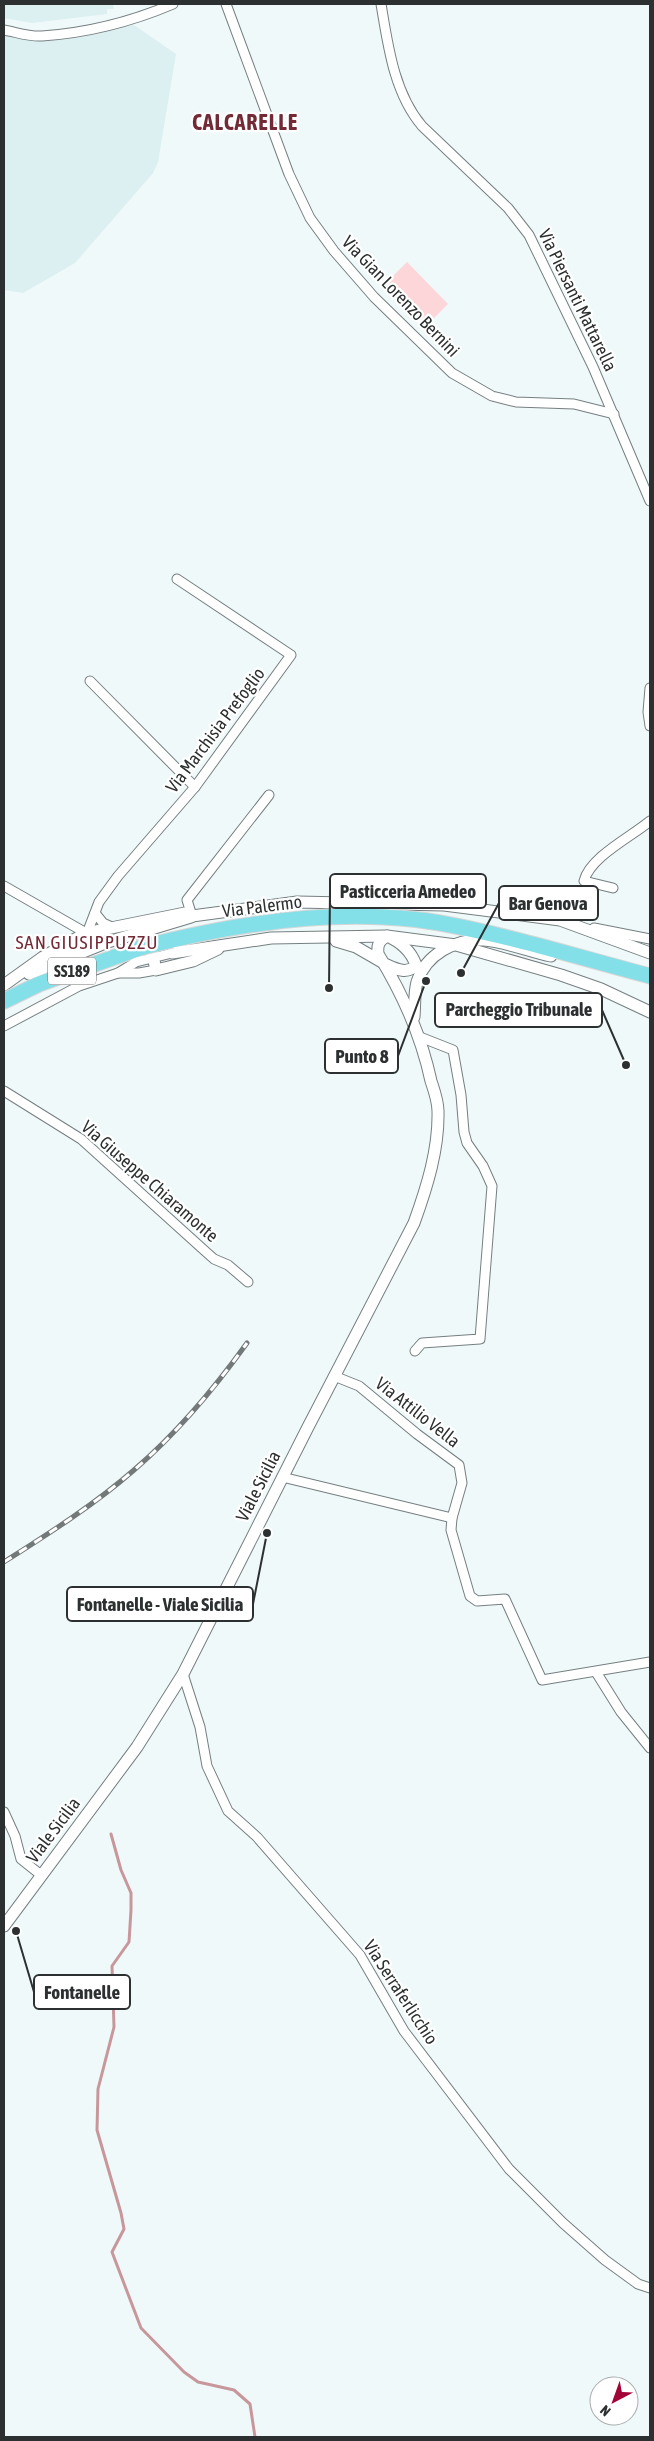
<svg xmlns="http://www.w3.org/2000/svg" width="654" height="2441" viewBox="0 0 654 2441" font-family="'Asap Condensed',sans-serif">
<style>
.built{fill:#dceff1}
.green{fill:#fcd6d8}
.lines{fill:none;stroke-linecap:round;stroke-linejoin:round}
.stream{stroke:#c8979b;stroke-width:3}
.minor-casing{stroke:#767f80;stroke-width:11}
.tertiary-casing{stroke:#767f80;stroke-width:13}
.primary-casing{stroke:#d5d6d6;stroke-width:17}
.minor{stroke:#fff;stroke-width:9}
.tertiary{stroke:#fff;stroke-width:11}
.primary{stroke:#83e0e9;stroke-width:15}
.rail-casing{stroke:#737879;stroke-width:5}
.rail{stroke:#fff;stroke-width:3;stroke-dasharray:9;stroke-linecap:butt}
.primary-bridge-casing{stroke:#d5d6d6;stroke-width:17;stroke-linecap:butt}
.primary-bridge{stroke:#83e0e9;stroke-width:15}
.labels{text-anchor:middle;dominant-baseline:central;stroke-width:4.5;stroke-linejoin:round;paint-order:stroke}
.shield{fill:#fff;stroke:#6c6e6f;stroke-width:1}
.shield-label{font-size:16px;font-weight:bold;fill:#2d3031}
.street-label{font-size:18px;fill:#2d3031;stroke:#fff}
.neighbourhood-label{font-size:19px;letter-spacing:1px;fill:#722b36;stroke:#fff}
.district-label{font-size:22px;font-weight:bold;letter-spacing:1px;fill:#722b36;stroke:#fff}
.leader{fill:none;stroke:#2d3031;stroke-width:2}
.callout-dot{fill:#2d3031;stroke:#fff;stroke-width:2}
.callout{fill:#fff;stroke:#2d3031;stroke-width:2}
.callout-label{font-size:19px;text-anchor:middle;font-weight:bold;fill:#2d3031}
</style>
<rect width="100%" height="100%" fill="#eff9fa"/>
<g class="built">
<polygon points="4,4 113,4 114,9 107,9 107,14 32,23 4,18"/>
<polygon points="134,25 176,54 158,162 153,173 75,263 23,293 4,290 4,34 104,29"/>
</g>
<polygon class="green" points="407,262 448,304 426,326 385,284"/>
<g class="lines">
<polyline class="stream" points="111,1834 121,1870 131,1893 131,1910 129,1942 112,1966 114,2027 98,2089 97,2130 121,2213 124,2229 112,2252 141,2328 184,2372 198,2382 234,2390 250,2404 255,2437"/>
<defs>
<g id="minor">
<polyline points="226,4 289,174 310,218 334,251 374,297 452,373 492,396 516,402 574,404 614,414"/>
<path d="M381,4c7,42 13,89 41,122l86,82 21,27 64,132 57,134"/>
<path d="M4,30c12,2 25,7 38,6 44,-3 91,-15 131,-32"/>
<polyline points="90,681 195,787"/>
<polyline points="650,688 648,712 650,726"/>
<polyline points="4,886 86,933 108,942"/>
<path d="M613,888l-29,-7c6,-24 47,-44 66,-60"/>
<polyline points="95,913 103,923 112,927"/>
<polyline points="192,916 187,900 269,795"/>
<polyline points="594,928 650,939"/>
<polyline points="56,959 84,941 99,902 118,876 195,787 291,655 177,579"/>
<polyline points="118,973 139,973 156,970"/>
<polyline points="4,1026 79,986 118,973 136,962 172,953"/>
<polyline points="4,1091 81,1139 205,1251 214,1259 228,1265 248,1282"/>
<polyline points="415,1351 422,1343 480,1339 492,1186 483,1166 467,1143 464,1132 461,1095 453,1050 420,1037"/>
<polyline points="334,1376 359,1386 417,1434 459,1465 462,1483 452,1518 451,1530 470,1596 477,1601 505,1599 542,1680 650,1662"/>
<polyline points="282,1477 452,1518"/>
<polyline points="596,1672 621,1712 650,1748"/>
<polyline points="183,1674 200,1727 207,1766 228,1811 257,1837 360,1955 404,2031 509,2169 563,2223 605,2260 638,2284 650,2288"/>
<polyline points="4,1812 15,1836 21,1859 41,1875"/>
</g>
<g id="tertiary">
<polyline points="149,938 156,970 193,961 218,949"/>
<polyline points="336,941 356,947 382,962"/>
<polyline points="172,953 271,938 387,936 456,945 561,975 601,989 650,1012"/>
<polyline points="29,974 108,942 191,917"/>
<polyline points="4,985 43,957 86,933 185,913 192,916 297,902 444,905 560,920 650,953"/>
<path d="M414,1017c1,-11 0,-24 3,-35 9,-28 38,-43 66,-42 21,1 48,12 68,16"/>
<path d="M4,1926l133,-179 46,-73 124,-245 107,-206c13,-36 25,-74 24,-112 0,-10 -4,-21 -7,-30 -10,-46 -28,-87 -53,-127 -1,-10 1,-13 9,-18 14,6 24,15 29,29 -9,10 -20,4 -31,-1"/>
</g>
<g id="primary">
<path d="M172,940c86,-20 180,-32 268,-17 71,13 141,35 210,53"/>
<polyline points="4,1001 39,984 143,947"/>
</g>
</defs>
<use href="#minor" class="minor-casing"/>
<use href="#tertiary" class="tertiary-casing"/>
<use href="#primary" class="primary-casing"/>
<use href="#minor" class="minor"/>
<use href="#tertiary" class="tertiary"/>
<use href="#primary" class="primary"/>
<defs>
<path id="rail" d="M4,1562c44,-28 90,-57 130,-92 43,-37 80,-81 113,-127"/>
</defs>
<use href="#rail" class="rail-casing"/>
<use href="#rail" class="rail"/>
<defs>
<polyline id="primary-bridge" points="143,947 172,940"/>
</defs>
<use href="#primary-bridge" class="primary-bridge-casing"/>
<use href="#primary-bridge" class="primary-bridge"/>
</g>
<g class="labels">
<rect class="shield" x="48" y="957.5" width="48" height="27" rx="4"/>
<g class="shield-label">
<text x="72" y="971">SS189</text>
</g>
<g class="street-label">
<text transform="translate(401 296) rotate(46)">Via Gian Lorenzo Bernini</text>
<text transform="translate(578 300) rotate(64)">Via Piersanti Mattarella</text>
<text transform="translate(215 730) rotate(-53)">Via Marchisia Prefoglio</text>
<text transform="translate(262 906) rotate(-7)">Via Palermo</text>
<text transform="translate(150 1181) rotate(41)">Via Giuseppe Chiaramonte</text>
<text transform="translate(418 1412) rotate(38)">Via Attilio Vella</text>
<text transform="translate(258 1486) rotate(-63)">Viale Sicilia</text>
<text transform="translate(53 1830) rotate(-53)">Viale Sicilia</text>
<text transform="translate(401 1992) rotate(57)">Via Serraferlicchio</text>
</g>
<g class="neighbourhood-label">
<text x="87" y="942">SAN GIUSIPPUZZU</text>
</g>
<g class="district-label">
<text x="245" y="122">CALCARELLE</text>
</g>
</g>
<path class="leader" d="M329 988L330 891M461 973L499 903M626 1065L602 1010M426 981L398 1056M267 1533L253 1604M16 1931L34 1992"/>
<g class="callout-dot">
<circle cx="329" cy="988" r="5"/>
<circle cx="461" cy="973" r="5"/>
<circle cx="626" cy="1065" r="5"/>
<circle cx="426" cy="981" r="5"/>
<circle cx="267" cy="1533" r="5"/>
<circle cx="16" cy="1931" r="5"/>
</g>
<g class="callout">
<rect x="330" y="874" width="156" height="34" rx="5"/>
<rect x="499" y="886" width="99" height="34" rx="5"/>
<rect x="435" y="993" width="167" height="34" rx="5"/>
<rect x="325" y="1039" width="73" height="34" rx="5"/>
<rect x="67" y="1587" width="186" height="34" rx="5"/>
<rect x="34" y="1975" width="96" height="34" rx="5"/>
</g>
<g class="callout-label">
<text x="408" y="898">Pasticceria Amedeo</text>
<text x="548" y="910">Bar Genova</text>
<text x="519" y="1016">Parcheggio Tribunale</text>
<text x="362" y="1063">Punto 8</text>
<text x="160" y="1611">Fontanelle - Viale Sicilia</text>
<text x="82" y="1999">Fontanelle</text>
</g>
<rect width="654" height="2441" fill="none" stroke="#2d3031" stroke-width="10"/>
<g transform="translate(614 2401) rotate(221)"><circle r="24" fill="#ffffff" stroke="#abacad"/>
<path d="M0-4L9 19L0 12L-9 19Z" fill="#a20438"/>
<text y="-8" font-size="14" font-weight="bold" text-anchor="middle" fill="#2d3031">N</text>
</g>
</svg>
